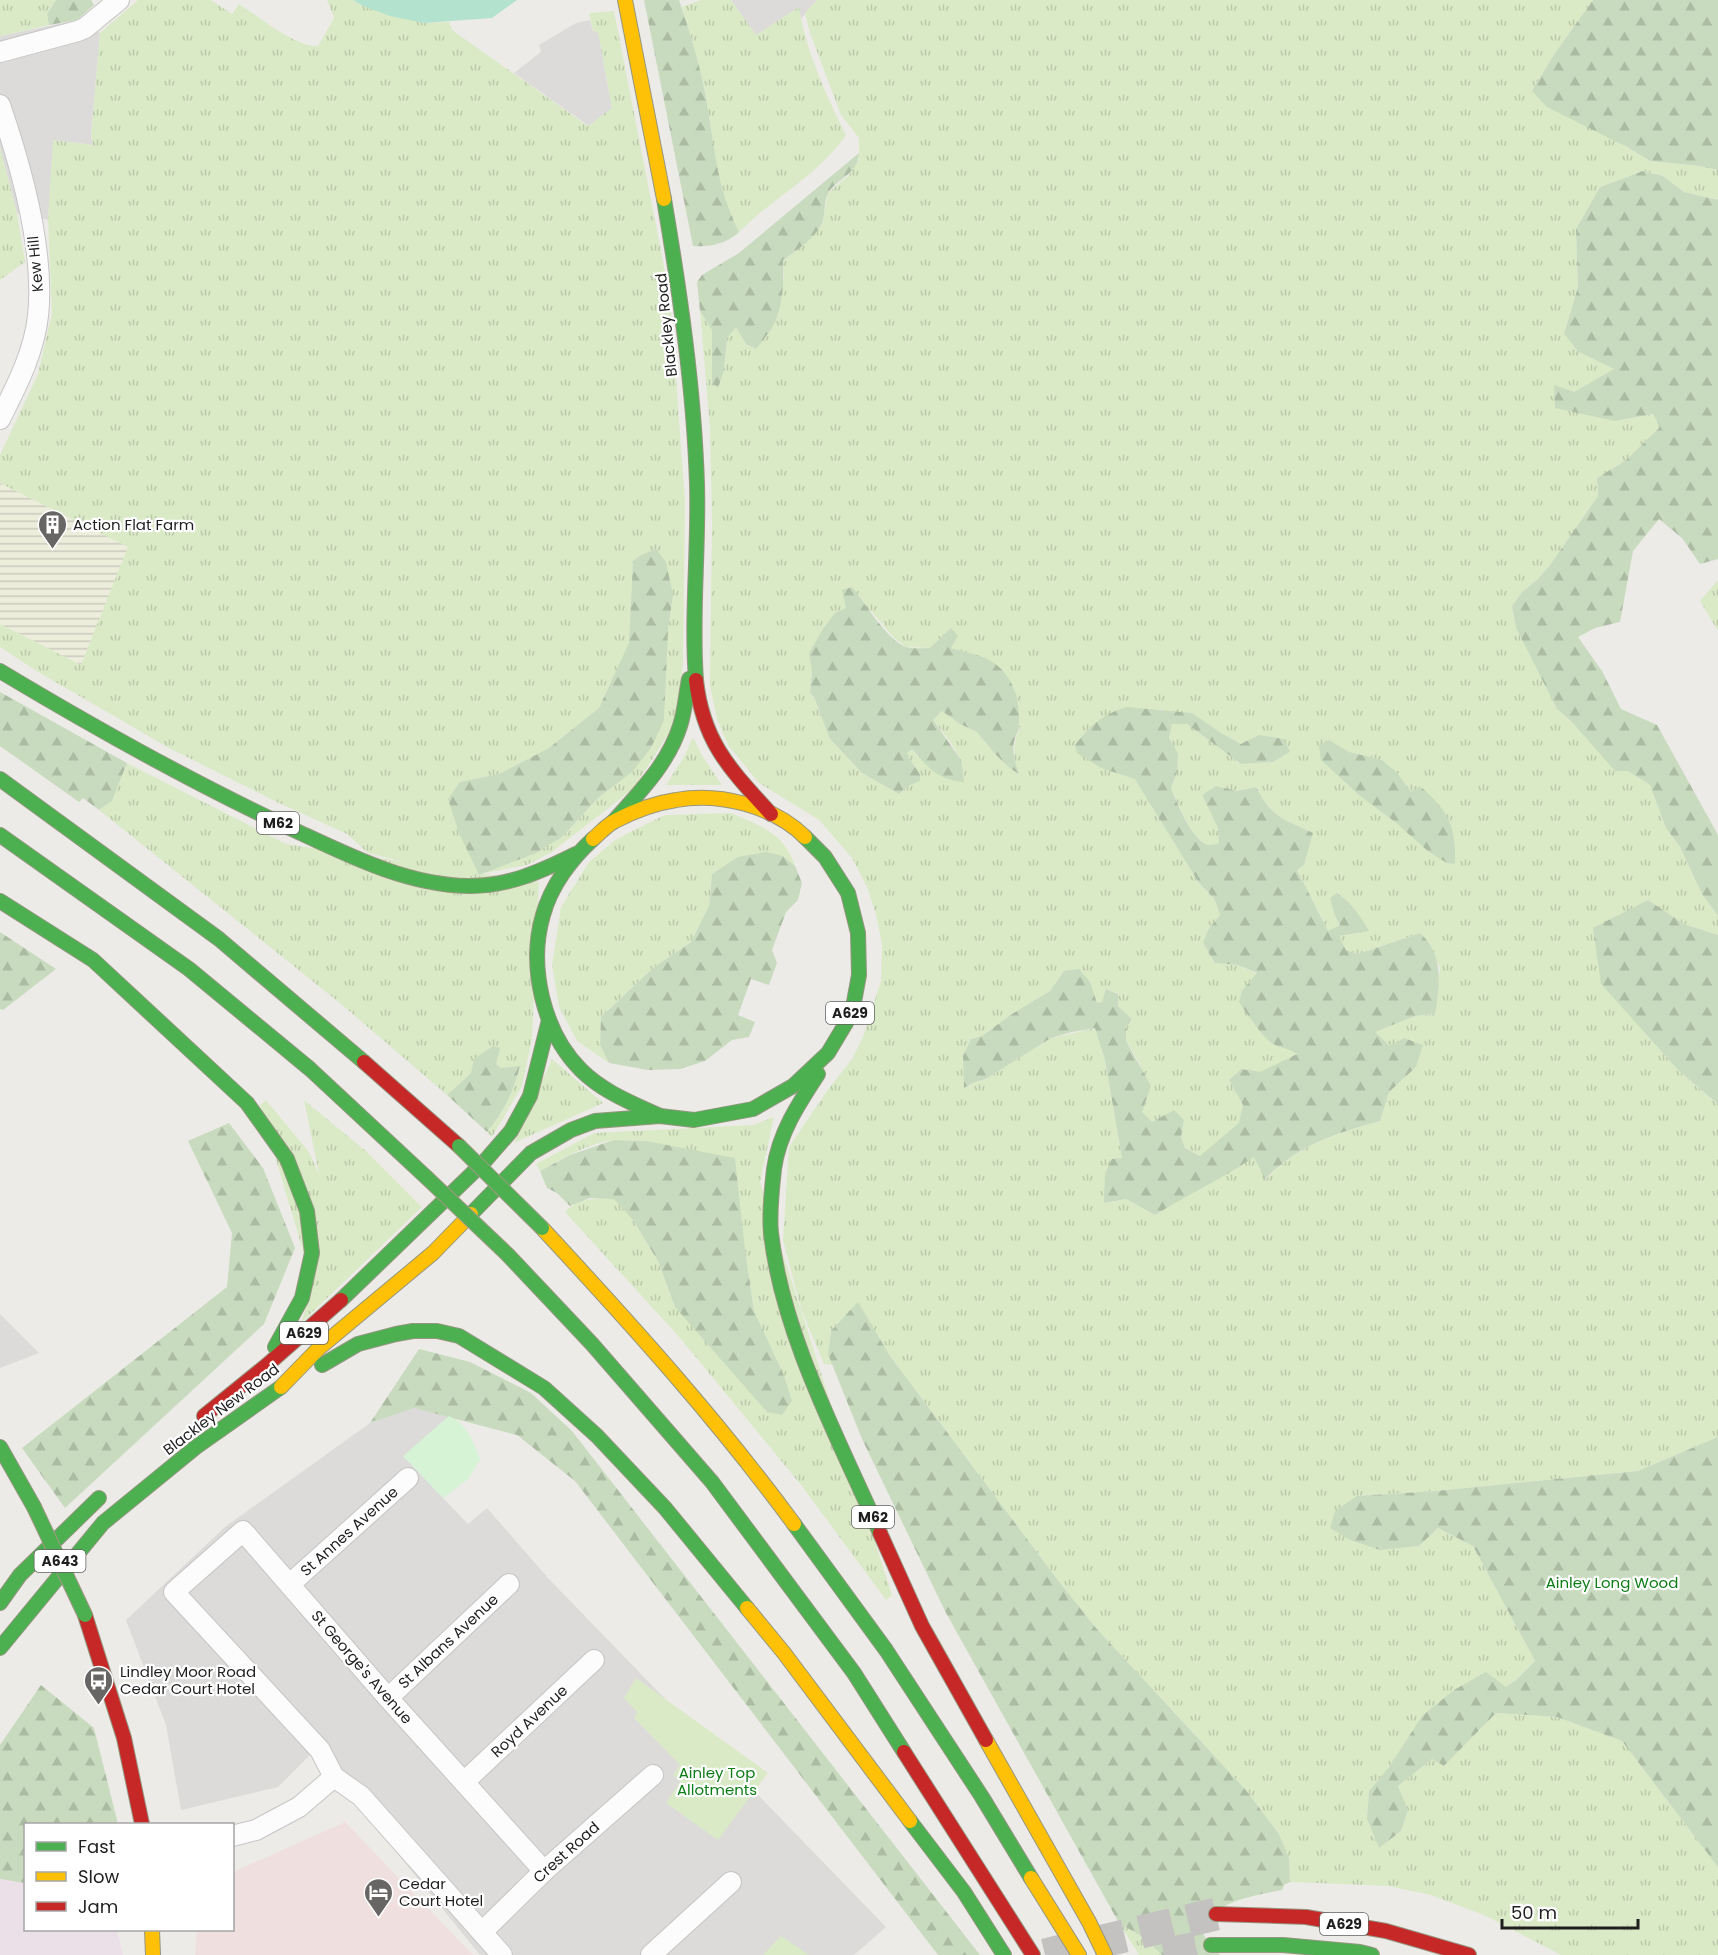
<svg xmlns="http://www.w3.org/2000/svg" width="1718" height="1955" viewBox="0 0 1718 1955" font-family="Poppins,sans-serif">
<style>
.residential{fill:#dcdbd9}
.commercial{fill:#efdfde}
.industrial{fill:#ebe0e7}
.farmland{fill:url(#farmland-rules)}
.grass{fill:url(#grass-tufts);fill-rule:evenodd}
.forest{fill:url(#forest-firs)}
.park{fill:#d6f3d6}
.garden{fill:#daeac7}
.pitch{fill:#b3e3cf}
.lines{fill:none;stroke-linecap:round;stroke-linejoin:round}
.highway-tunnel{stroke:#c4c2c0;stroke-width:33;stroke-dasharray:33 16;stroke-linecap:butt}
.street-casing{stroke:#c6c5c4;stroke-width:22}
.fast-casing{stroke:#959680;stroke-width:16}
.slow-casing{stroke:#959680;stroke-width:16}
.jam-casing{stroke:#959680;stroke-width:16}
.street{stroke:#fcfcfc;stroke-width:20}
.fast{stroke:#4caf50;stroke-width:14}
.slow{stroke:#ffc107;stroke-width:14}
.jam{stroke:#c62828;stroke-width:14}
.fast-bridge-casing{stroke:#a39884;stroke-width:16;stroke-linecap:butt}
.fast-bridge{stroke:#4caf50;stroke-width:14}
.labels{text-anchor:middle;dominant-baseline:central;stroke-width:4.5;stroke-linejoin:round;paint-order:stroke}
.shield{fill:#fff;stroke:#626262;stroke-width:1.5}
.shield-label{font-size:14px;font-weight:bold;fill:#1f1f1f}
.street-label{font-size:15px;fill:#1f1f1f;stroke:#fff}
.poi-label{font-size:15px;fill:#1f1f1f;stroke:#fff;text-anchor:start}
.park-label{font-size:15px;fill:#0d7d15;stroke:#fff}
</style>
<defs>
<pattern id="farmland-rules" width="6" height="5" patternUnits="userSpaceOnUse" patternTransform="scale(1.5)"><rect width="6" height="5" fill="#eceddb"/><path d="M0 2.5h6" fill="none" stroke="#cacbbc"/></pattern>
<pattern id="grass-tufts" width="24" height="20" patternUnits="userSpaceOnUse" patternTransform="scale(1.5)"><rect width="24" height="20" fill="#daeac7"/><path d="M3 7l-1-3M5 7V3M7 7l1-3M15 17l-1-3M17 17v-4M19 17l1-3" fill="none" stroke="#bbc8aa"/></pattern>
<pattern id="forest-firs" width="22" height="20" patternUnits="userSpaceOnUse" patternTransform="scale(1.5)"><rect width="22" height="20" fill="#c8dbbe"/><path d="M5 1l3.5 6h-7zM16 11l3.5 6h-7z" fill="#abbca3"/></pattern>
</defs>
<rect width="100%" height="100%" fill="#edebe8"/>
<g class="residential">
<polygon points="731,0 817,0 801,19 798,8 756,36"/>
<polygon points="77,20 100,33 91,136 93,145 54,140 48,220 17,213 0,148 0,36"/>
<polygon points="590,20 593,31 598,31 612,109 589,126 514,73 541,52 539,45 576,23"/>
<polygon points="0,1314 39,1353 0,1368"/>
<polygon points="414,1408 449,1416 404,1457 468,1524 487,1508 548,1578 886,1927 854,1955 480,1955 314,1751 278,1787 181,1810 166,1725 126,1620 225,1527 370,1423"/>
</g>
<polygon class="commercial" points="345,1822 473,1955 195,1955 197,1930 232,1930 233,1872"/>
<polygon class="industrial" points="0,1879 25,1883 26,1930 117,1930 123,1955 0,1955"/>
<polygon class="farmland" points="0,483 129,547 81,665 0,624"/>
<g class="grass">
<polygon points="0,0 56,0 47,14 49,25 0,36"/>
<path d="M138,0h73l21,14 7,-10c19,12 58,44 79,42l16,-28 -7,-18h26l10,6 61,17 25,-1 3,8 136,96 24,-18 -14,-76 -5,-1 -4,-18 25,-2 56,286 15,204 -2,164 -6,56 -44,68 -81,63 -25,13 -63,12 -96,-24 -21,-19 -68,-31 -110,-55 -131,-76 -38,-25v-23l81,41 47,-118 -128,-64v-28l38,-81 14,-61 -4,-93 5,-80 40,5 -2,-9 9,-103zM633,561l40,34 -5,35 -36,142 -34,26 -36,39 -102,-55 39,-8 50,-26 50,-40 31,-65z"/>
<path d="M701,0h30l25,35 43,-28c7,44 27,88 47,128 -27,40 -73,63 -107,97l-10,-20 -13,-46 -10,-69 -15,-60 -9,-30z"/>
<path d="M817,0h776l-38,53 -23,38 118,70 49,5 19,4v30l-34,-8 -21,-16 -20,-5 -43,16 -24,42 2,58 -14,47 15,18 36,17 -41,23 41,29 38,-7 7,13 -35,34 -28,17 1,18 -48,69 -12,14 -16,13 -10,14 4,22 41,81 71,62 22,14 16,43 14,19 22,47 16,22v19l-34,-11 -36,-24 32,172 38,32v333l-80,34 -202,20 -79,5 62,50 19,-18 35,18 62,115 -19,19 -11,8 -83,28 -33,51 -20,24 -2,28 12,29 22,-17 7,-21 -10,-24 34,-27 12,7 52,-53 61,4 65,24 96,126v88h-157l-75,-39 -55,-21 -43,-9 -98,-4 -1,-24 -10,-24 -34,-45 -149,-161 -39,-49 -167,-223 -32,-53 -27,28 -3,23 5,11 -9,-1 -23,-55 -18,-69 6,-93 40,-59 23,-29 11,-22 18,-56 1,-36 -6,-31 -9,-27 -15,-29 -33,-38 -60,-37 -31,-38 -11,-26 -7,-33 2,-164 -2,-93 -10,-118 12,19v53l12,-13 3,-32 9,-12 10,18 10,5 28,-70 -1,-19 21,-15 18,-21 6,-31 21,-18 10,-16v-21l-18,-23 -31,-82 -5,-20zM846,608l25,3 23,27 12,9 24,1 21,-19 -1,19 29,9 41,71c-8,17 -7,28 -2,46l-22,-19 -19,-23 -15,-7 -20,-14 -9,9 18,23 10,17 -43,-3 -6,-8 -6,5 14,20 -1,7 -11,5 -9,8 -37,-21 -32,-34 -16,-42 -4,-4 2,-23zM1160,709l61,24 20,11 18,-9 31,17 -17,10 -32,2 -54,-40h-15l-3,14 8,34 -6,16c6,13 22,55 38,57 4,0 7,-1 10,-2v-15l-17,-33 14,-8 21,4 19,-4c17,32 26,31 57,46l-9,32 -7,4c9,22 22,41 31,63l12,-7 -5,-9 24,17 -20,3 7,14 12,4 62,-21 20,34 -5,47 -20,2 -41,16 42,35 -27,25 -9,29c-46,13 -80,23 -114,58l-12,-23c-32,22 -67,38 -99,59l-29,-16 -21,4 17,-45 -17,-98 -9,-32 -45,10 -65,41 -11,3 -10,6 -2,-32 8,-17 11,-3 30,-22 38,-23 14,-20 26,11 7,22 5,-2 4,-13 12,4v13l14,13 -6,8v14l14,23 7,36 -6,12 11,10 32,-2 -3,16 4,12 16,8 39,-33 3,-18 -14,-25 12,-11 19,4 37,-19 -8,-6 -15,-3 -22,-23 -9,-31 14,-17 -19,-9 -23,-2 -12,-20 5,-13 12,-15 -6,-17 -15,-15 -64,-105 -34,-10z"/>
<polygon points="0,148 17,213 25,262 0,280"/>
<polygon points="1718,580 1718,631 1700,601"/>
<polygon points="692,739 694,739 703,757 722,785 666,785 685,755"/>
<path d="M127,763l159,81 253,38 -7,157 -10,47 -30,51 -5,-5c16,-19 27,-41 33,-65l-19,1 -5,-4 -25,9 -24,22 -106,-91 -242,-194 13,-9z"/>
<path d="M731,813c30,13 53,20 64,53l-12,-10 -71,18 -3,32 -18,36 -38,26 -52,49 -1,28 9,18 -32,-22 -18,-34 -7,-42 9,-58 28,-45 26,-22 15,-8 35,-17z"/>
<polygon points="552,1059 603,1103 514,1143"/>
<polygon points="266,1100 309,1152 319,1174 304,1100 367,1152 422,1207 301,1323 313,1285 260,1105"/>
<path d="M774,1117l-14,65 132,413 -6,5 -85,-115 -121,-147 -115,-126c13,-14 32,-14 49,-14l19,22 25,41 17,46 108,66 -29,-62 -9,-61 -99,-109c-10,-1 -20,-1 -29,-1 -27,2 -54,18 -77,31l-4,-7 58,-31 159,-8z"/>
<polygon points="1119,1923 1144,1938 1162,1955 1139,1955"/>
</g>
<g class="forest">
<polygon points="56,0 91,0 94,5 77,20 49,25 47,14"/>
<path d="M644,0h35c11,32 21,65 27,98 9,50 10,88 33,134 -13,12 -28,15 -46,14z"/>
<polygon points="1593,0 1718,0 1718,170 1699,166 1650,161 1627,147 1547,107 1532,91 1555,53"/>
<path d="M859,153c-1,21 -21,25 -31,40 -5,10 -2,23 -7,32 -8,15 -25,26 -38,35 1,19 0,39 -6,57 -4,12 -14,23 -21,32l-10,-5 -10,-17 -9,11 -3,32 -6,18 -6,-5v-53l-12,-19 -3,-29 5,-7 37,-22z"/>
<polygon points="1643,171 1663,176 1684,192 1718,200 1718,559 1700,564 1682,538 1659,519 1633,551 1620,622 1595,628 1578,637 1602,671 1621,709 1657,725 1718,835 1718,916 1702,894 1680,847 1666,828 1650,785 1628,771 1615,771 1572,722 1557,709 1516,628 1512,606 1522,592 1538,579 1550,565 1598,496 1597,478 1625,461 1660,427 1653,414 1615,421 1555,408 1554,385 1574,392 1614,369 1579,352 1564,334 1578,287 1576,229 1600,187"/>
<polygon points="656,549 666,562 673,595 668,630 664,720 651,748 632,772 598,798 562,837 536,853 479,875 459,833 448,799 460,782 499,774 549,748 599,708 629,643 633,561 641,555"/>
<path d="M852,587c13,16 35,53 54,60 7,2 17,1 24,1l21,-20 7,8 -7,12c12,4 28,6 40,13 22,13 29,39 28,64 0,5 -2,8 -4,13 -4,13 0,24 4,36l-8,-5 -15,-14 -19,-23 -17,-8 -18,-13 -9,9 28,40 3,22c-26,-2 -36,-14 -52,-33l-6,5 14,20v7l-12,5 -9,8 -37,-21 -32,-34 -16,-42 -4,-4 2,-22 -3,-18 14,-24 12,-16 11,-5 -4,-18z"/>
<polygon points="0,692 127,763 112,801 99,810 83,798 79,802 0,746"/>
<path d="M1126,707l66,6 29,20 20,11 18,-9 25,4 6,13 -17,10 -32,2 -54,-40h-15l-3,14 9,16 -1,18 -6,16c5,13 22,55 38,57 3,0 7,-1 10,-2l-1,-15 -16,-33 14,-9 21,5 19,-4c17,32 26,31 57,46l-9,32 -7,5 31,61 12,-6 -5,-9 -5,-18 7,-5c14,9 24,24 32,38l-30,5 7,14 12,4 62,-21c24,21 20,52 15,81l-20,2 -40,16 15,14 14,-8 19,7 -7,22 -27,25 -9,29c-46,13 -80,23 -115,58l-11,-22c-32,22 -66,37 -99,58l-29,-16 -22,4 1,-30 7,-14 10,-1 -17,-98 -10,-32 -23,4 -21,6 -65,41 -11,3 -11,6 -1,-32 8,-17 11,-3 30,-22 38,-23 14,-20 15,-2 11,13 7,21 5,-1 4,-13 12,5v12l14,13 -6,8v14l25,45 -9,26 10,10 22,-12 10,10 -3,16 4,12 15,8 39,-33 4,-18 -14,-25 12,-11 19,3 37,-18c-8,-6 -13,-5 -22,-9 -11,-4 -29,-33 -36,-43l3,-11 15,-18 -19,-8 -23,-2 -12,-20 5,-13 12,-15 -6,-17 -15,-15 -64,-104 -34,-11 -24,-15 -2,-8c16,-20 27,-30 51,-38z"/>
<path d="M1329,740l20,12 33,8 16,14 13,18 9,-6c29,26 36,39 35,78l-8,-1 -18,-11 -34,-30 -36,-27 -38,-35 -2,-14z"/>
<polygon points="766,852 783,856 795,866 802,883 798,900 786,912 772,950 777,963 769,985 751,979 738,1015 755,1022 749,1037 732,1040 705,1061 680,1069 648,1070 609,1063 600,1045 601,1017 653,968 691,942 709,906 712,874 738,857"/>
<polygon points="1648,900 1684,924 1718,935 1718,1104 1680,1072 1601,984 1593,928"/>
<polygon points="0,932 56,969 3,1010 0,1009"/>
<path d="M493,1046l7,2 -4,16 5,4 19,-2c-6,25 -17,47 -33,66l-40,-37 24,-22 3,-14z"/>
<polygon points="229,1123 263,1168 295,1248 264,1324 65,1508 22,1448 227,1287 232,1233 188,1141"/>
<polygon points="614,1140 646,1141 735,1158 745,1250 754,1311 783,1373 792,1401 782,1415 767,1412 675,1307 658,1261 633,1220 614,1199 590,1198 570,1206 557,1193 547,1188 540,1171 570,1155"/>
<path d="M858,1302l32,54 167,223 39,49 149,161 34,45 10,24 1,24 -6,3 -2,5c-24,5 -77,12 -80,43l18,22h-58l-18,-17 -25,-15 -173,-310 -84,-174 -34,-85 3,-23z"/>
<polygon points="419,1349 470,1362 531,1393 572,1431 980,1955 938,1955 575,1481 517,1435 414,1408 370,1423"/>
<polygon points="1718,1437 1718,1867 1622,1741 1557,1717 1496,1713 1444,1766 1432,1759 1398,1786 1408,1810 1401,1831 1379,1848 1367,1819 1369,1791 1389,1767 1422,1716 1454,1690 1486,1672 1506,1687 1516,1680 1535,1661 1473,1546 1438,1528 1419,1546 1380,1550 1350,1540 1330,1528 1335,1511 1357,1496 1436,1491 1638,1471"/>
<polygon points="41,1685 94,1728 118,1824 26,1824 25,1883 0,1879 0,1745"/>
</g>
<path class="park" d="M449,1416c17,7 25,26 31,44l-12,19 -25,19 -40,-42z"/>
<g class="garden">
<polygon points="636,1678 768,1773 718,1840 666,1803 680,1782 673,1775 680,1765 634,1718 637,1712 624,1698"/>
<polygon points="781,1936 809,1955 763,1955"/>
</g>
<polygon class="pitch" points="353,0 517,0 492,18 424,23 390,16 363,6"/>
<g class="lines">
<g class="highway-tunnel">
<polyline points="1045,1955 1216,1914"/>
<polyline points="1164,1955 1211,1945"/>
</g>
<defs>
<g id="street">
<polyline points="0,52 78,31 85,28 119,0"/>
<path d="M0,105c21,61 45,147 38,211 -4,37 -22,71 -38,103"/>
<polyline points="290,1584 408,1478"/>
<polyline points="388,1698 509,1584"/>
<polyline points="334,1777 320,1750 174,1592 243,1531 388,1698 544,1871"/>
<polyline points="464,1782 594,1660"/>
<polyline points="232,1836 256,1830 299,1807 334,1777 361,1796 502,1955"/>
<polyline points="482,1932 544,1871 653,1775"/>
<polyline points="651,1955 731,1882"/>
</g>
<g id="fast">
<path d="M664,199c16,94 30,190 33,285 2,66 -6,131 -1,196"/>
<path d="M0,671c95,57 191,111 292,158 56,26 114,56 176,57 39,1 74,-15 108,-32"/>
<polyline points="0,779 219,939 364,1062"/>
<path d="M613,822c26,-29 55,-58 67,-96 5,-15 6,-32 9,-47"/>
<polyline points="0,835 189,969 310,1069 426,1177"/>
<path d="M593,839c-22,20 -42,47 -50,76 -15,51 0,117 38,155 22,22 51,33 79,46"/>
<polyline points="0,901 93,960 247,1103 287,1159 307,1211 312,1253 302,1298 275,1347"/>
<path d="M818,1074c-19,29 -39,59 -44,95 -2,18 -5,46 -3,64 11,101 68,207 109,300"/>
<polyline points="471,1214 531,1153 571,1130 595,1121 660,1116 694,1120 753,1109 793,1086 828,1053 846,1023 854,1002 859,975 858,933 848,893 825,857 805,837"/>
<polyline points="508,1255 592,1344 712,1482 854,1673 904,1752"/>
<polyline points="341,1300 484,1162 511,1131 530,1096 549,1020"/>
<polyline points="322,1365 358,1344 396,1334 413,1331 437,1331 459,1336 544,1388 597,1436 665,1508 747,1608"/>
<polyline points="0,1447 34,1507"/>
<polyline points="794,1524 886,1650 982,1797 1031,1878"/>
<polyline points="0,1603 20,1575 99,1498"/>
<polyline points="0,1648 103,1523 196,1447 281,1387"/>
<polyline points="910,1821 964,1892 1004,1955"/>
<polyline points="1211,1945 1283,1945 1360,1952 1372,1955"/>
</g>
<g id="slow">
<polyline points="625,0 664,199"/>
<path d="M593,839c7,-6 14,-14 22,-18 17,-9 41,-18 61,-21 43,-8 98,6 129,37"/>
<path d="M542,1228c88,95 175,191 252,296"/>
<polyline points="281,1387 319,1348 433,1253 471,1214"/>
<polyline points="747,1608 784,1653 910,1821"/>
<polyline points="986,1740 1089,1922 1105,1955"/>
<polyline points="1031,1878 1079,1955"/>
<polyline points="152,1930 153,1955"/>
</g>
<g id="jam">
<path d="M696,680c7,63 35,90 75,134"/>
<polyline points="364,1062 459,1146"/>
<polyline points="204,1416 267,1365 341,1300"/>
<polyline points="880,1533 922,1626 986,1740"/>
<polyline points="85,1615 124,1738 142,1824"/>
<polyline points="904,1752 1033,1955"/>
<polyline points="1216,1914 1306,1917 1386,1931 1469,1955"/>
</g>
</defs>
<use href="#street" class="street-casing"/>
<use href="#fast" class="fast-casing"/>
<use href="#slow" class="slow-casing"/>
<use href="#jam" class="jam-casing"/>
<use href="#street" class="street"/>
<use href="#fast" class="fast"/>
<use href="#slow" class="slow"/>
<use href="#jam" class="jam"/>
<defs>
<g id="fast-bridge">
<polyline points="459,1146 542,1228"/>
<polyline points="426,1177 508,1255"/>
<polyline points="34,1507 85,1615"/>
</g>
</defs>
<use href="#fast-bridge" class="fast-bridge-casing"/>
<use href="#fast-bridge" class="fast-bridge"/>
</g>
<defs>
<symbol id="building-pin" viewBox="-11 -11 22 30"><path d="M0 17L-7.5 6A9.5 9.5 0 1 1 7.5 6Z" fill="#676665" stroke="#fff"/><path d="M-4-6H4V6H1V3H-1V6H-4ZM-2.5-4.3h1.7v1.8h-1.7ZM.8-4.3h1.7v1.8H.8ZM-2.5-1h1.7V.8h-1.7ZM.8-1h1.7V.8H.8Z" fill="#fff"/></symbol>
<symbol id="bus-pin" viewBox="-11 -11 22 30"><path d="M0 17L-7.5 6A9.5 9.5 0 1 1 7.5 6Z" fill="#676665" stroke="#fff"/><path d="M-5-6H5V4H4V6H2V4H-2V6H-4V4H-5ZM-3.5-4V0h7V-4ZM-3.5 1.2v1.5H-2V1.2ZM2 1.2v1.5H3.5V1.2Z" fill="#fff"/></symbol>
<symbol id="hotel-pin" viewBox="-11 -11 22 30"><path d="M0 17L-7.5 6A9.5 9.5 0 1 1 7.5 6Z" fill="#676665" stroke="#fff"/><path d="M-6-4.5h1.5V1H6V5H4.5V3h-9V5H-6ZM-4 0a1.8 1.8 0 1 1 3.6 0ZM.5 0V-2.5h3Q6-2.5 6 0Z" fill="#fff"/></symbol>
</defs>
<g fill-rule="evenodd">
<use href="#building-pin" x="36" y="508" width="33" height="45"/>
<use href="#bus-pin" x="82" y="1664" width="33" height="45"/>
<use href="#hotel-pin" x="362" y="1876" width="33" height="45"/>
</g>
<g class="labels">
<g class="shield">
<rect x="257" y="812" width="42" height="22" rx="4.5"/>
<rect x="826" y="1002" width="48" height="22" rx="4.5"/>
<rect x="280" y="1322" width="48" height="22" rx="4.5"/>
<rect x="852" y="1506" width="42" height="22" rx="4.5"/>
<rect x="34.5" y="1550" width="51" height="22" rx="4.5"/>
<rect x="1320" y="1913" width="48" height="22" rx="4.5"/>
</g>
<g class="shield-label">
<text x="278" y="823">M62</text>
<text x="850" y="1013">A629</text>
<text x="304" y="1333">A629</text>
<text x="873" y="1517">M62</text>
<text x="60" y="1561">A643</text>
<text x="1344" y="1924">A629</text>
</g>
<g class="street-label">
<text transform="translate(35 264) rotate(-95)">Kew Hill</text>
<text transform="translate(666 325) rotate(-96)">Blackley Road</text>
<text transform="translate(221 1409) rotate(-37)">Blackley New Road</text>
<text transform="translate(349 1531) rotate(-42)">St Annes Avenue</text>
<text transform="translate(448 1641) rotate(-43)">St Albans Avenue</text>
<text transform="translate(362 1667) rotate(49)">St George's Avenue</text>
<text transform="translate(529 1721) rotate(-43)">Royd Avenue</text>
<text transform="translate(566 1852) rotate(-42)">Crest Road</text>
</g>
<g class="poi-label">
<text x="73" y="524">Action Flat Farm</text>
<text x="120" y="1671">Lindley Moor Road<tspan x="120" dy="17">Cedar Court Hotel</tspan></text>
<text x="399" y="1883">Cedar<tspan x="399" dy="17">Court Hotel</tspan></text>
</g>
<g class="park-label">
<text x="1612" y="1582">Ainley Long Wood</text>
<text x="717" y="1772">Ainley Top<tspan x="717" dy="17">Allotments</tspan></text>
</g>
</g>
<rect x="24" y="1823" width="210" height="108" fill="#ffffff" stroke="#a5a5a5" stroke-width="1.5"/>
<rect x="36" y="1842" width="30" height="9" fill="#4caf50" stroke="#a5a5a5" stroke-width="1.5"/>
<text x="78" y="1853" font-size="18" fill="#1f1f1f">Fast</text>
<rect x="36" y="1872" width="30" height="9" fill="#ffc107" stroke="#a5a5a5" stroke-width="1.5"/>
<text x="78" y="1883" font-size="18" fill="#1f1f1f">Slow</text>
<rect x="36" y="1902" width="30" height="9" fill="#c62828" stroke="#a5a5a5" stroke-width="1.5"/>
<text x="78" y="1913" font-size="18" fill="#1f1f1f">Jam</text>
<path d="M1502 1919v9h136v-9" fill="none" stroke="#1f1f1f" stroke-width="3"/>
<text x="1511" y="1919" font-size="18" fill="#1f1f1f" stroke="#ffffff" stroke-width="4.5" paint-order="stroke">50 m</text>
</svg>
